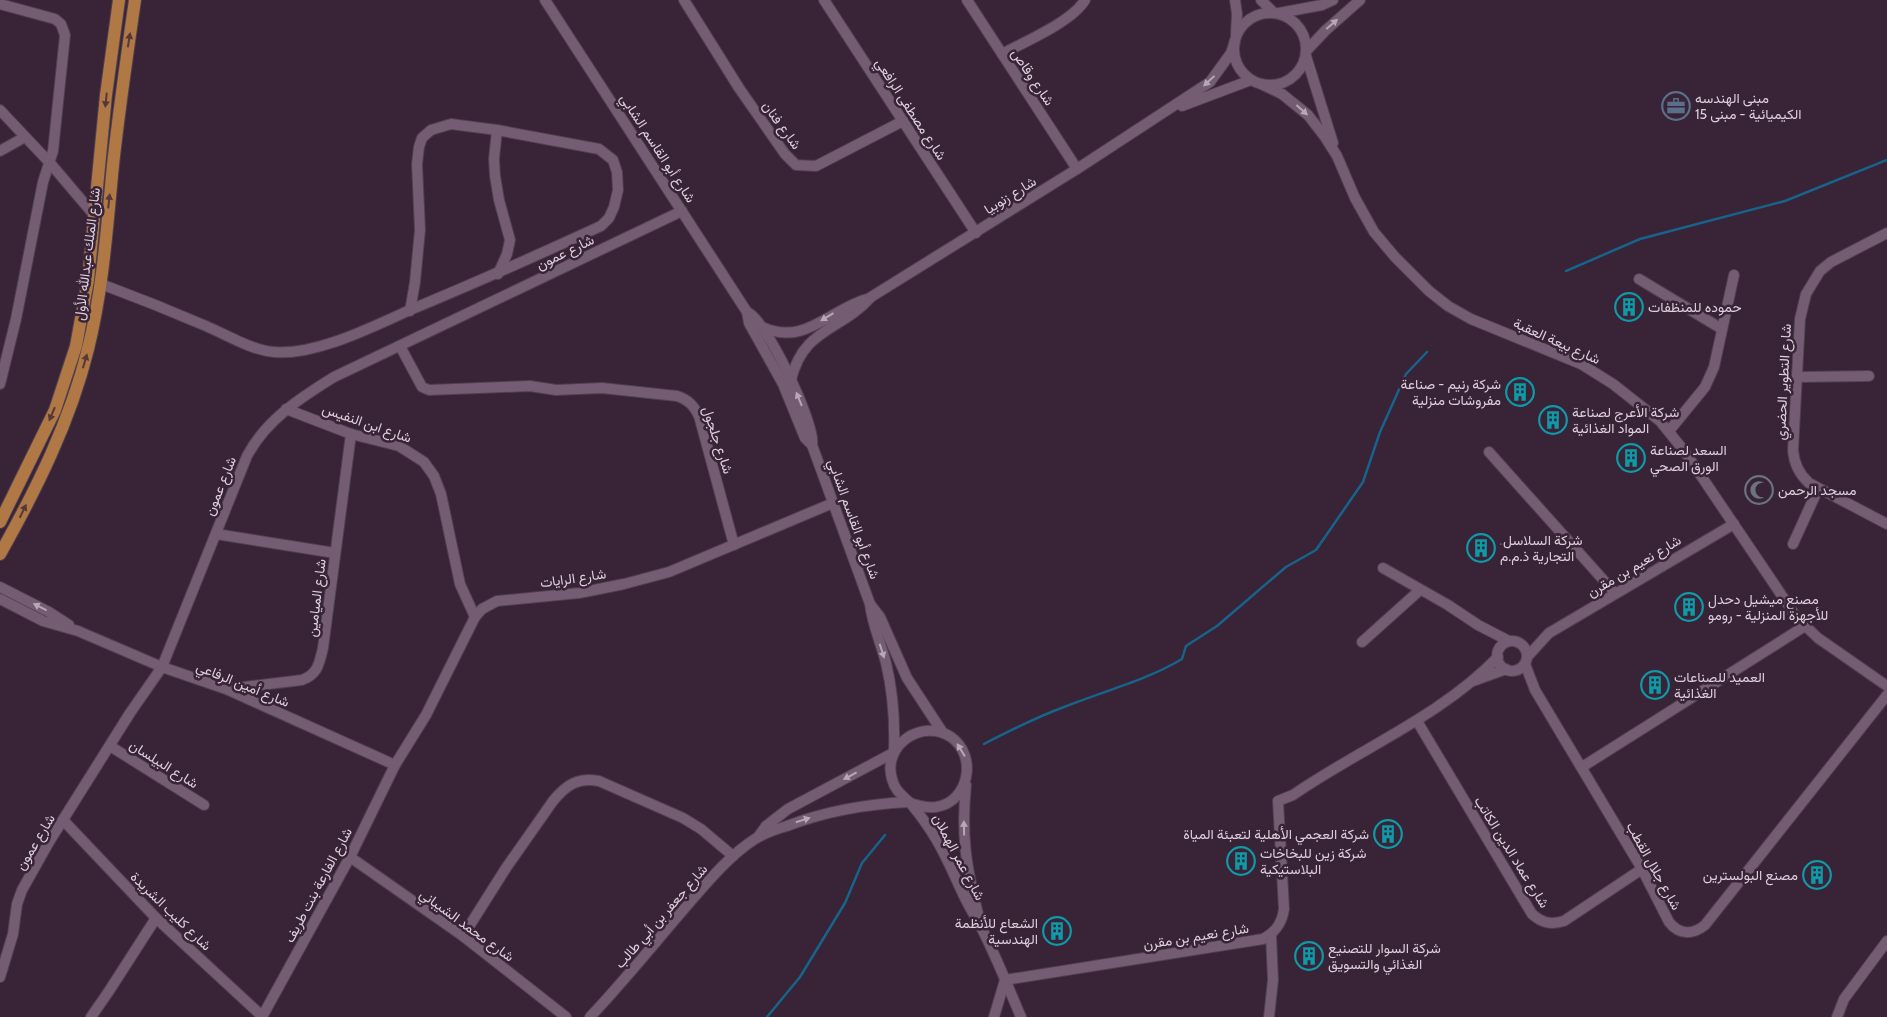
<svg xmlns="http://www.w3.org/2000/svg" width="1887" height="1017" viewBox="0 0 1887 1017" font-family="Cabin,Vazirmatn,sans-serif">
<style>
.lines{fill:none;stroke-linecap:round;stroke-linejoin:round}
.stream{stroke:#17638a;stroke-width:2.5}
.minor-casing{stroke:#4f3f4f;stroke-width:12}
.major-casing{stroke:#4f3f4f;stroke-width:14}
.minor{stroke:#745c72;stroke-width:10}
.major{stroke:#af7844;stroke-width:12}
.oneway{fill:#b8a7b6}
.oneway2{fill:#56383a}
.labels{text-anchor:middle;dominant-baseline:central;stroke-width:5;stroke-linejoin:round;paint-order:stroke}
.street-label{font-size:14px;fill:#dccfdb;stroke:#382337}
.poi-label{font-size:14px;fill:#dccfdb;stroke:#382337;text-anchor:start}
</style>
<rect width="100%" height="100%" fill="#382337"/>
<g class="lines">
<g class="stream">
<polyline points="1566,271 1640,239 1785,201 1887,160"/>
<path d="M984,744c27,-14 53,-27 80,-37 40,-16 81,-26 118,-48l4,-13 31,-20 69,-59 30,-17 47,-68 17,-50 26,-58 21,-22"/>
<polyline points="767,1017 800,977 845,903 862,863 885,835"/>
</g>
<defs>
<g id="minor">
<polyline points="545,0 747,312 749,323 783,384 805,438 812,445"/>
<polyline points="684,0 739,88 785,154 796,165 816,166 903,121"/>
<polyline points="824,0 976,233"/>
<polyline points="967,0 1077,169"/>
<polyline points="1235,0 1237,14 1236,34"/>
<polyline points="1261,0 1273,12"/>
<polyline points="0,4 55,19 61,24 65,35 53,151 43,182 16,319 0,384"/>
<circle cx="1270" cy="49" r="36"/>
<polyline points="1279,13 1322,5 1333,0"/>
<polyline points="1307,50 1326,30 1360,0"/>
<path d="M1002,54c22,-12 70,-32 83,-54"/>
<polyline points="1306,56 1333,143"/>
<polyline points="1261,84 1282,94 1308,115 1325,137 1337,156 1355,198 1374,232 1395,257 1429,291 1448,306 1471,319 1581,364 1613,384 1660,421 1685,452 1797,618 1818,638 1887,686"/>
<polyline points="1182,106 1251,80"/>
<polyline points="0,110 50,163 95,216"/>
<polyline points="497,130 494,159 495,176 499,200 510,240 507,254 498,274"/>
<polyline points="0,151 25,137"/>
<path d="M1887,233l-56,29 -11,9 -14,23 -6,25 -7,131c1,14 6,24 16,33l78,41"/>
<polyline points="1639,279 1722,329"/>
<path d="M101,284c35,13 70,27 105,42 21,9 45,24 68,26 41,4 98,-25 136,-42 65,-27 128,-55 191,-84l8,-8 5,-11 4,-17 -1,-18 -4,-12 -14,-11 -102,-19 -46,-6 -20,6 -9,8 -3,9 -2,17 3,66 -5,52 -5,29"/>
<path d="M747,312c17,4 70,114 65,133l58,159c2,20 11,39 16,59 7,29 9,58 8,88"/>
<path d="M762,327c44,20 68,-19 108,-29"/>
<path d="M400,346l22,41 7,3 101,-4 26,4 46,-2 75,8c12,4 17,10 22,20l35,129"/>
<polyline points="1797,377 1869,376"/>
<path d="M791,380c12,-52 50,-49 80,-83l206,-128 133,-87 21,-29 4,-12"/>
<polyline points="286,409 351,434 399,446 424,462 434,476 441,494 460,584 475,617"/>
<polyline points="1669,431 1705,387 1714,367 1734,275"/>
<polyline points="1489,452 1615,593"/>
<polyline points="216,534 335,553"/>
<polyline points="1793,544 1818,489"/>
<polyline points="1383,568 1448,605 1478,625 1509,641"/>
<polyline points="0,587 49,612 69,625"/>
<polyline points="0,599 43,621 78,631 162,667 226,689 395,765"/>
<polyline points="870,604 880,617 907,678 943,733"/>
<circle cx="1512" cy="656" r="15"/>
<polyline points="1362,642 1420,590"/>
<polyline points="1528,656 1549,633 1734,524"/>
<path d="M1525,664l10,26 107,179 27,53c10,13 24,13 36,3l182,-230"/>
<polyline points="1473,681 1506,669"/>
<path d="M228,689l74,-9c16,-6 17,-16 21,-32l28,-214"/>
<path d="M1417,721l115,193c10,9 19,11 32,7l78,-52"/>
<polyline points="110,746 204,805"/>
<polyline points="1582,767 1805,626"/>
<path d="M966,785c-5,50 0,81 12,129"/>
<path d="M910,803c9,3 16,5 26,4 33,-5 42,-51 15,-70 -29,-19 -69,8 -59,42 3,13 12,17 20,26 9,11 17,22 24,34 12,20 20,41 30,61 5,10 10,18 15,27 15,29 27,60 40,90"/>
<polyline points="63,820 156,918 263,1017"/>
<polyline points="758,837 766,826 788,809 893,753"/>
<polyline points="350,857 463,936 566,1017"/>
<path d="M463,936l43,-68 47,-67c13,-16 25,-24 46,-20l84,37 18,11 32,27"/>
<path d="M0,977l13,-43 4,-30 5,-14 27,-48 81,-129 32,-46 85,-211c19,-36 53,-58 87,-79l348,-166"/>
<polyline points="91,1017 109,991 156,918"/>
<polyline points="262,1017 350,857 395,765 426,715 475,617 482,609 497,601 579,593 624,584 669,572 833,503"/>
<path d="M590,1017c35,-37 67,-77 100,-115 19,-22 40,-47 65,-63 10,-6 21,-10 32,-13 39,-15 80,-22 122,-24"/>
<path d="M994,1017l11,-37 258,-41c13,-7 19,-16 21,-30l-6,-108 15,-6c68,-47 147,-78 205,-138"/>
<polyline points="1269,1017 1273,980 1271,935"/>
<polyline points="1837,1017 1844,999 1887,941"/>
</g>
<g id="major">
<polyline points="0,522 55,410 76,346 88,280 106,95 119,0"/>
<path d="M0,554c36,-64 70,-132 88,-205 15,-60 19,-122 25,-184 6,-55 14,-110 22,-165"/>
</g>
</defs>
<use href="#minor" class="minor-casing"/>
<use href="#major" class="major-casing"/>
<use href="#minor" class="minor"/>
<use href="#major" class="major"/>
</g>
<defs><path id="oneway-solid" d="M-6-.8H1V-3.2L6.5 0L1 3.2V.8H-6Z" transform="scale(1.25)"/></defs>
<g class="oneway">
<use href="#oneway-solid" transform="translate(1332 24) rotate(-41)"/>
<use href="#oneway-solid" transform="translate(1209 81) rotate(137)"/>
<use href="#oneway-solid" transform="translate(1302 110) rotate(42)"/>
<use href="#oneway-solid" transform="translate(827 317) rotate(149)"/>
<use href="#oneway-solid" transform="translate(799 399) rotate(-112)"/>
<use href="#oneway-solid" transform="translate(40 607) rotate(-153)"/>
<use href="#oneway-solid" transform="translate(882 651) rotate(72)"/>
<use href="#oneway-solid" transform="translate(961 750) rotate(-122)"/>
<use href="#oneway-solid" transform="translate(850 776) rotate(152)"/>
<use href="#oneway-solid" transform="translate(803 820) rotate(-17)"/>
<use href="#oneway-solid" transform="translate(964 828) rotate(-91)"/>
</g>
<g class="oneway2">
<use href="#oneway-solid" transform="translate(129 40) rotate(-81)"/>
<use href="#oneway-solid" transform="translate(106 100) rotate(96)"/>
<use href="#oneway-solid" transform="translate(109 201) rotate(-84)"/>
<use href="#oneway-solid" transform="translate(85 361) rotate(-74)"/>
<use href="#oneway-solid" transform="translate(52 414) rotate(113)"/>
<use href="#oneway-solid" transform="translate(23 511) rotate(-64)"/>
</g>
<defs>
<symbol id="office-ring" viewBox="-11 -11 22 22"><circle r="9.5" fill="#382337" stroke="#5c6f8a" stroke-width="1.5"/><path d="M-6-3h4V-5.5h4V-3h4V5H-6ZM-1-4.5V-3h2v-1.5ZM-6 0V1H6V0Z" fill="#5c6f8a"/></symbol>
<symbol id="building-ring" viewBox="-11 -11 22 22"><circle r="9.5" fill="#382337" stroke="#0f9aa8" stroke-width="1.5"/><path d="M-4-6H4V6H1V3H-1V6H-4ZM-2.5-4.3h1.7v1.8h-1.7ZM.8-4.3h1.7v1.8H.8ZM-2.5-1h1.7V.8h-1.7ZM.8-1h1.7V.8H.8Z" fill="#0f9aa8"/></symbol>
<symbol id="mosque-ring" viewBox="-11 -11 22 22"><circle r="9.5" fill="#382337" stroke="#6b7280" stroke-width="1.5"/><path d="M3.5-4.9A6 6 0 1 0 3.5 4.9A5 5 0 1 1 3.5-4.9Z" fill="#6b7280"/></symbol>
</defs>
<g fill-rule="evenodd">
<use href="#office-ring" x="1660" y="90" width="32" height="32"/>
<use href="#building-ring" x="1613" y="291" width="32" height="32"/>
<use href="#building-ring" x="1504" y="376" width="32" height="32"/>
<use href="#building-ring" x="1537" y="404" width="32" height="32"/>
<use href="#building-ring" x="1615" y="442" width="32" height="32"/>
<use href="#mosque-ring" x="1743" y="474" width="32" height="32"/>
<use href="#building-ring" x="1465" y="532" width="32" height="32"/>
<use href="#building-ring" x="1673" y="591" width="32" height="32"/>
<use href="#building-ring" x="1639" y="669" width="32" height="32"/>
<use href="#building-ring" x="1372" y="818" width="32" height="32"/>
<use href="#building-ring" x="1225" y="845" width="32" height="32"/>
<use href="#building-ring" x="1801" y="859" width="32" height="32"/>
<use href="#building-ring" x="1041" y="915" width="32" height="32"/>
<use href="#building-ring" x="1293" y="940" width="32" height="32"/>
</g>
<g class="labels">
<g class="street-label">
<text transform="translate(1033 77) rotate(56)">شارع وقاص</text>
<text transform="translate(911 109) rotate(57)">شارع مصطفى الرافعي</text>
<text transform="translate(782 125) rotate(54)">شارع فنان</text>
<text transform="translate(658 148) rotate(57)">شارع أبو القاسم الشابي</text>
<text transform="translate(1010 195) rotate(-32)">شارع زنوبيا</text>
<text transform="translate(565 252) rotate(-26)">شارع عمون</text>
<text transform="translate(87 254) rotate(-83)">شارع الملك عبدالله الأول</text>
<text transform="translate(1557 341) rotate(24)">شارع بيعة العقبة</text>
<text transform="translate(1783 382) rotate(-87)">شارع التطوير الحضري</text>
<text transform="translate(367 423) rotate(19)">شارع ابن النفيس</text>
<text transform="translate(718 440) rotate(72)">شارع جلجول</text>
<text transform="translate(220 486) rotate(-68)">شارع عمون</text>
<text transform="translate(854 519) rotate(70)">شارع أبو القاسم الشابي</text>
<text transform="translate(1634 566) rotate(-31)">شارع نعيم بن مقرن</text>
<text transform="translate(573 578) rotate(-8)">شارع الرايات</text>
<text transform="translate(316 598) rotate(-83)">شارع الميامين</text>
<text transform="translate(243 684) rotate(22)">شارع أمين الرفاعي</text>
<text transform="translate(164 764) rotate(32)">شارع البيلسان</text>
<text transform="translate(35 842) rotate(-59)">شارع عمون</text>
<text transform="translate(1512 852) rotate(58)">شارع عماد الدين الكاتب</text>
<text transform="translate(959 857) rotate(62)">شارع عمر الهملان</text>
<text transform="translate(1654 866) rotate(61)">شارع جلال القطب</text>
<text transform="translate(318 885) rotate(-62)">شارع الفارعة بنت طريف</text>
<text transform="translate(171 911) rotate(44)">شارع كليب الشريدة</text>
<text transform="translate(661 916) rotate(-49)">شارع جعفر بن أبي طالب</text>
<text transform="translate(467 925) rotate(36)">شارع محمد الشيباني</text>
<text transform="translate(1196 936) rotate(-9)">شارع نعيم بن مقرن</text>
</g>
<g class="poi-label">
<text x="1695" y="98">مبنى الهندسه<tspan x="1695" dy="16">الكيميائية - مبنى 15</tspan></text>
<text x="1648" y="307">حموده للمنظفات</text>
<text x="1501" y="384" text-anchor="end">شركة رنيم - صناعة<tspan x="1501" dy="16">مفروشات منزلية</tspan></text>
<text x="1572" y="412">شركة الأعرج لصناعة<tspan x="1572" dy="16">المواد الغذائية</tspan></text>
<text x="1650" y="450">السعد لصناعة<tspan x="1650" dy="16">الورق الصحي</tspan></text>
<text x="1778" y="490">مسجد الرحمن</text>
<text x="1500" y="540">.شركة السلاسل<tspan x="1500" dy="16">التجارية ذ.م.م</tspan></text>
<text x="1708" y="599">مصنع ميشيل دحدل<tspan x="1708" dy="16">للأجهزة المنزلية - رومو</tspan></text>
<text x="1674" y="677">العميد للصناعات<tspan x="1674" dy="16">الغذائية</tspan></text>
<text x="1369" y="834" text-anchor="end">شركة العجمي الأهلية لتعبئة المياة</text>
<text x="1260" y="853">شركة زين للبخاخات<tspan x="1260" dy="16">البلاستيكية</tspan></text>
<text x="1798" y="875" text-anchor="end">مصنع البولسترين</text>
<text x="1038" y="923" text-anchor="end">الشعاع للأنظمة<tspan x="1038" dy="16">الهندسية</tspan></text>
<text x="1328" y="948">شركة السوار للتصنيع<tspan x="1328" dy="16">الغذائي والتسويق</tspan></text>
</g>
</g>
</svg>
